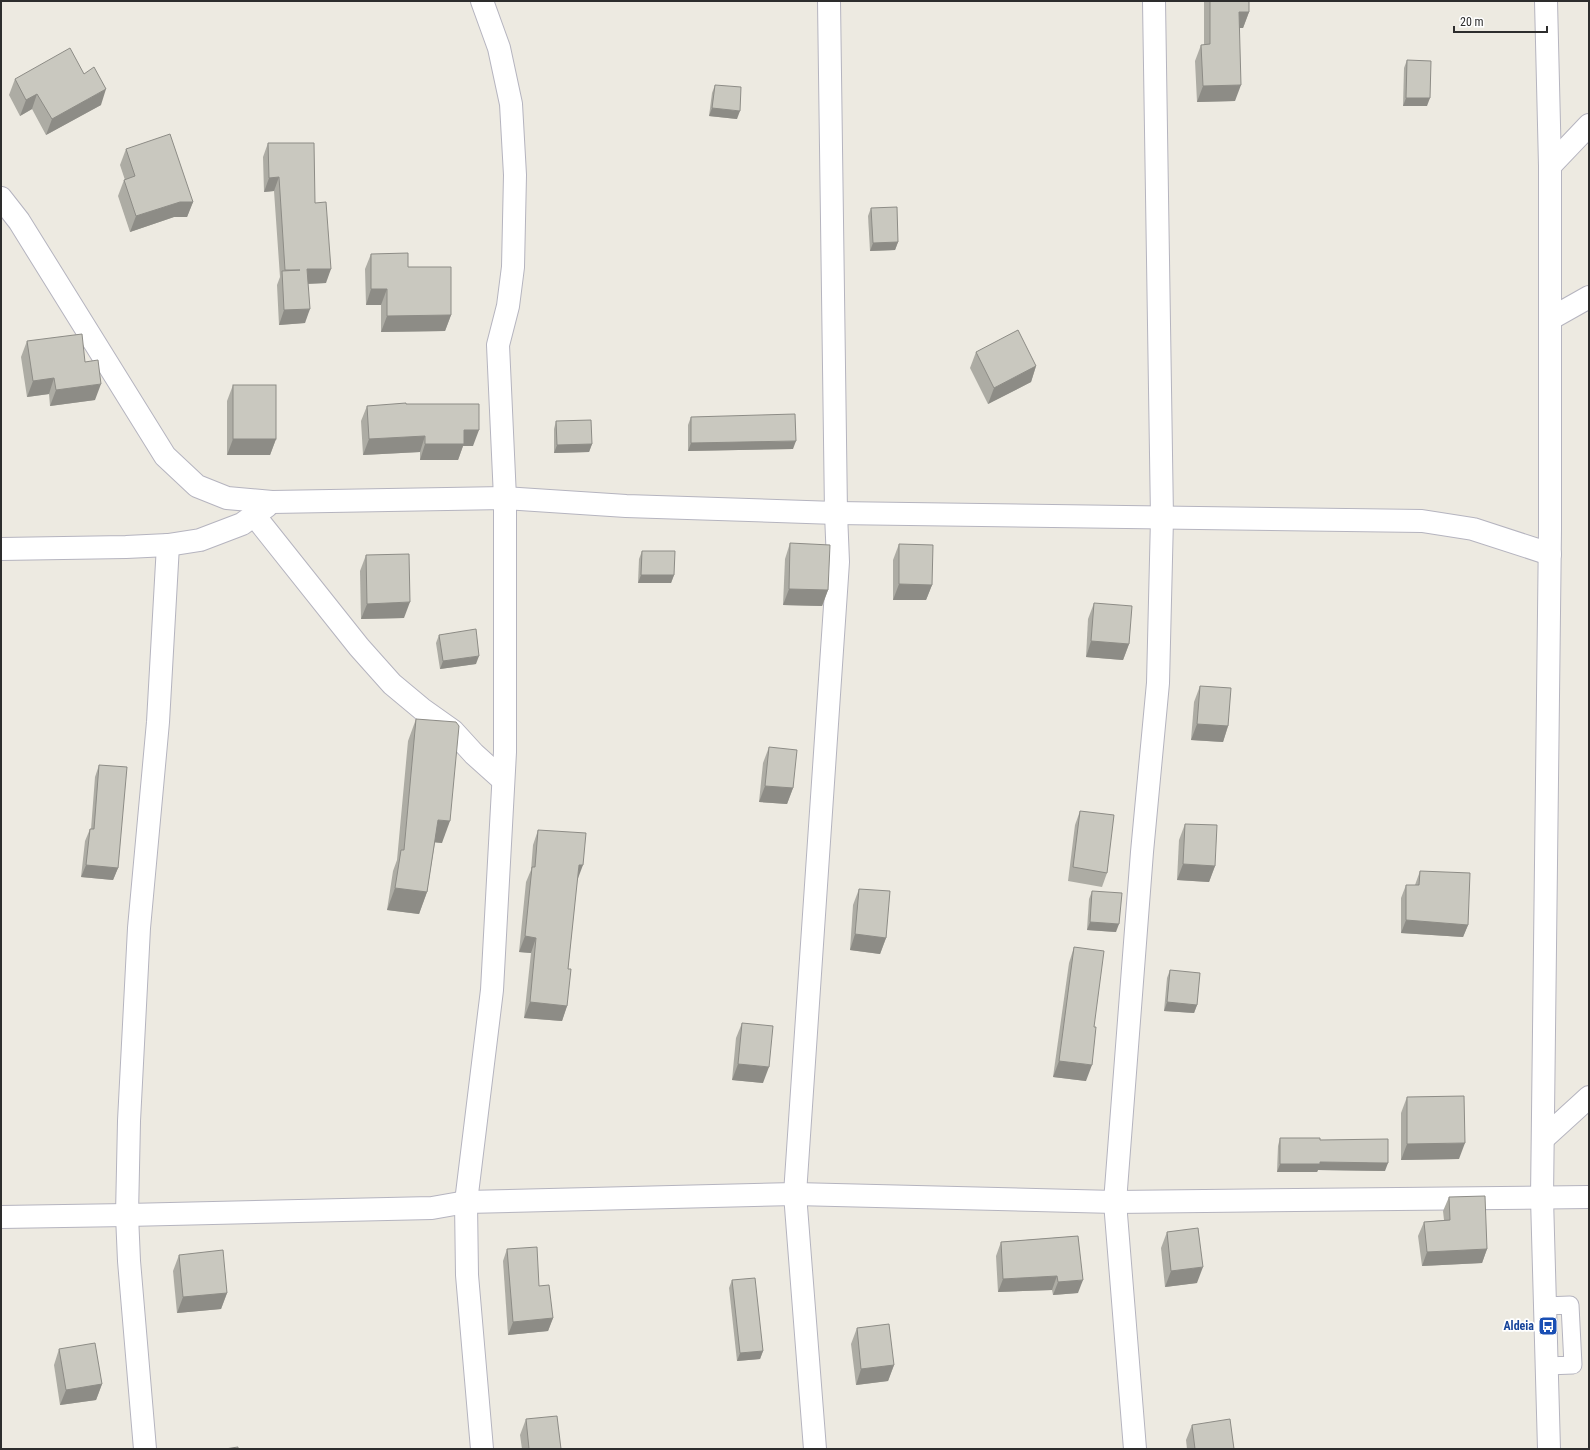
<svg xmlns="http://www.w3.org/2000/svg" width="1590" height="1450" viewBox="0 0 1590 1450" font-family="'Roboto Condensed',sans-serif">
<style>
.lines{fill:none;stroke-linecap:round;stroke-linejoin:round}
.lane-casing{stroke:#b5b4bf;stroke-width:19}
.street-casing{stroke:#b5b4bf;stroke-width:24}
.secondary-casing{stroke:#b5b4bf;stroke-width:24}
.lane{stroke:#fff;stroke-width:17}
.street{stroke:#fff;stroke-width:22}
.secondary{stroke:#fff;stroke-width:22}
.wall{fill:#adaca4}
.shaded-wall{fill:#8d8c86}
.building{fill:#c9c8bf;stroke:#8d8c86}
.labels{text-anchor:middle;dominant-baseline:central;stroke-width:3.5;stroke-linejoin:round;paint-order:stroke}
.transit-label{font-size:12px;font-weight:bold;fill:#164399;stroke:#fff;text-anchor:end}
</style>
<rect width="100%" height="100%" fill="#edeae1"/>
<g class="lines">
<defs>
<polyline id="lane" points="1545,1306 1570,1305 1573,1365 1547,1366"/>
<g id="street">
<polyline points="1550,166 1589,125"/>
<polyline points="1,198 19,221 165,456 197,486 227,498 272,502 505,498 626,506 836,513 1422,521 1473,529 1550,554"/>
<polyline points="1550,319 1589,297"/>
<polyline points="254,515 359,647 392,684 422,709 453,731 474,754 503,780"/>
<polyline points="1,549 126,547 168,545 200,540 242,524 267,506"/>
<polyline points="1543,1139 1589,1097"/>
<polyline points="1,1217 127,1215 432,1208 466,1202 795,1194 1115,1202 1589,1197"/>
<polyline points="145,1449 129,1261 127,1215 129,1121 139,928 158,722 168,545"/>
<polyline points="482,1449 467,1275 466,1202 492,990 505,752 505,498 498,345 508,306 513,267 515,175 511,104 499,48 482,1"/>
<polyline points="815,1449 795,1194 838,562 836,513 829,1"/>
<polyline points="1135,1449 1115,1202 1142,852 1158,683 1162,518 1154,1"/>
</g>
<polyline id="secondary" points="1546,1 1550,166 1550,529 1542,1198 1549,1449"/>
</defs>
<use href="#lane" class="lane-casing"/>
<use href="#street" class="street-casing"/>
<use href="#secondary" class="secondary-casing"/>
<use href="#lane" class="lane"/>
<use href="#street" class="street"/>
<use href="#secondary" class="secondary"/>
</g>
<g class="wall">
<polygon points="1204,1 1249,1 1249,12 1243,28 1239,28 1235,101 1197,102 1195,61 1201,45 1204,45"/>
<polygon points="1407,60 1427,106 1403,106 1404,68"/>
<polygon points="15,79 101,105 46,135 32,109 20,116 9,95"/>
<polygon points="715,85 737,119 709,116 712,93"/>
<polygon points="268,143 315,203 326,283 308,284 305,323 279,325 277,285 280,277 274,191 264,192 263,157"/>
<polygon points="126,149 193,202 187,217 174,217 130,232 118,196 124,180 125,180 120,165"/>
<polygon points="871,208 898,242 895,250 870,251 868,216"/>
<polygon points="371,254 408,267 451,315 445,331 381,332 381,305 366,305 365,269"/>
<polygon points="27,341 85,362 95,400 50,406 49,394 27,397 21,357"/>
<polygon points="976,352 1036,366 1031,382 988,404 970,368"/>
<polygon points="233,385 276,439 270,455 227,455 227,401"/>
<polygon points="406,404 473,446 463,446 458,460 420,460 420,452 363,455 361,421 367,406"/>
<polygon points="691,417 793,449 688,451 688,425"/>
<polygon points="556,421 592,444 589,452 554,453 554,429"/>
<polygon points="790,543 828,590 822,606 783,605 785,559"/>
<polygon points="899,544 932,585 926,600 893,600 893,560"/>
<polygon points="642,551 674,575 671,583 638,583 639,559"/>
<polygon points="366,555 404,618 361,619 360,571"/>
<polygon points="1094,603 1129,644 1123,660 1086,657 1088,619"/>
<polygon points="439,635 476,664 440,669 436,643"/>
<polygon points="1200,686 1228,726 1223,742 1191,740 1194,702"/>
<polygon points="416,719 442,843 435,842 427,892 419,914 387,910 393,871 397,860 408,741"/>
<polygon points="769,747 793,788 787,804 759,802 763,763"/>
<polygon points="99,765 118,868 113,880 81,877 85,841 90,829 91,829 95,777"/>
<polygon points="1080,811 1107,873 1102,887 1068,881 1075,825"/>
<polygon points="1185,824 1215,866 1209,882 1177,880 1179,840"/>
<polygon points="538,830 577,881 568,969 567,1006 562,1021 524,1018 531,953 519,952 526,882 531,870 533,845"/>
<polygon points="1420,871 1468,925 1463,937 1401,933 1401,898 1406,885 1415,885"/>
<polygon points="859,889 886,938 880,954 850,950 853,905"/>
<polygon points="1092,891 1116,932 1087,930 1089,899"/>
<polygon points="1074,947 1086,1081 1053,1077 1069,963"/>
<polygon points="1170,970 1197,1005 1194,1013 1164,1011 1167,978"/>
<polygon points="742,1023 763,1083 732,1080 736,1038"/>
<polygon points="1407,1097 1459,1159 1401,1160 1401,1113"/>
<polygon points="1280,1138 1320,1140 1385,1171 1318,1170 1317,1172 1277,1172 1278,1146"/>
<polygon points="1449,1197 1487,1249 1482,1263 1422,1266 1418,1236 1424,1222 1444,1220 1443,1211"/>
<polygon points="1167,1232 1197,1283 1165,1287 1161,1248"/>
<polygon points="1078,1236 1078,1293 1053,1295 1052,1290 998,1292 996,1256 1001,1242"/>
<polygon points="507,1249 539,1286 553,1318 548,1331 508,1335 503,1261"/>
<polygon points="179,1255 227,1293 221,1309 177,1313 173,1271"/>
<polygon points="732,1280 763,1351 760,1359 737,1361 729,1288"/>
<polygon points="857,1328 894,1365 888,1381 856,1385 851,1344"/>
<polygon points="59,1349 102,1384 96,1400 60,1405 54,1365"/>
<polygon points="526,1419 561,1449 522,1449 520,1435"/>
<polygon points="1192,1425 1234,1449 1187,1449 1186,1440"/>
</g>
<g class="shaded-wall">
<polygon points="1239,12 1249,12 1243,28 1233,28"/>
<polygon points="1241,85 1235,101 1197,102 1203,86"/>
<polygon points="106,89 101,105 46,135 52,119"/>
<polygon points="37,94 32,109 20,116 26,100"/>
<polygon points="1406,98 1430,98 1427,106 1403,106"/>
<polygon points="712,108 740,111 737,119 709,116"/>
<polygon points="279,177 274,191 264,192 269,178"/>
<polygon points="180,202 193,202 187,217 174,217 130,232 136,216"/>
<polygon points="898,242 895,250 870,251 873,243"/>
<polygon points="307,269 331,269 326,283 302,284"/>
<polygon points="371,289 387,289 381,305 366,305"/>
<polygon points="310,309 305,323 279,325 284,310"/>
<polygon points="451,315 445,331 381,332 387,316"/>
<polygon points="1036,366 1031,382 988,404 994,388"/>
<polygon points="54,378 49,394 27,397 33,381"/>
<polygon points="101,384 95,400 50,406 56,390"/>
<polygon points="464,430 479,430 473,446 463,446 458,460 420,460 425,444"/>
<polygon points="425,436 420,452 363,455 369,439"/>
<polygon points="233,439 276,439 270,455 227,455"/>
<polygon points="796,441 793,449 688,451 691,443"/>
<polygon points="592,444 589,452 554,453 557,445"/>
<polygon points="641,575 674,575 671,583 638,583"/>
<polygon points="899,584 932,585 926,600 893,600"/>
<polygon points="789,589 828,590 822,606 783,605"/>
<polygon points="410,602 404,618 361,619 367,604"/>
<polygon points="1091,641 1129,644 1123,660 1086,657"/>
<polygon points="479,656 476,664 440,669 443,661"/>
<polygon points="1197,724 1228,726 1223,742 1191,740"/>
<polygon points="765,786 793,788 787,804 759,802"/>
<polygon points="438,820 450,821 442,843 430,842"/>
<polygon points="1183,864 1215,866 1209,882 1177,880"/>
<polygon points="86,865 118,868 113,880 81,877"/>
<polygon points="579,865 583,865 577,881"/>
<polygon points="395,888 427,892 419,914 387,910"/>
<polygon points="1406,920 1468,925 1463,937 1401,933"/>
<polygon points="1090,922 1119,924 1116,932 1087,930"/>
<polygon points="855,934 886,938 880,954 850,950"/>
<polygon points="525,936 536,938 531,953 519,952"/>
<polygon points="530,1002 567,1006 562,1021 524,1018"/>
<polygon points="1167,1002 1197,1005 1194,1013 1164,1011"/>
<polygon points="1059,1061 1092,1065 1086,1081 1053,1077"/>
<polygon points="738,1064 769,1067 763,1083 732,1080"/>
<polygon points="1465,1143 1459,1159 1401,1160 1407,1144"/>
<polygon points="1320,1162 1388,1163 1385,1171 1318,1170 1317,1172 1277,1172 1280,1164"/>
<polygon points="1487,1249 1482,1263 1422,1266 1427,1252"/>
<polygon points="1203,1267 1197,1283 1165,1287 1171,1271"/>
<polygon points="1057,1276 1052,1290 998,1292 1003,1279"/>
<polygon points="1083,1280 1078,1293 1053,1295 1058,1282"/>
<polygon points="227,1293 221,1309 177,1313 183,1297"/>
<polygon points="553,1318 548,1331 508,1335 513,1322"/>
<polygon points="763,1351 760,1359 737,1361 740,1353"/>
<polygon points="894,1365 888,1381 856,1385 861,1369"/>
<polygon points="102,1384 96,1400 60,1405 66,1390"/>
</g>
<g class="building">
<polygon points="1210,1 1249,1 1249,12 1239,12 1241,85 1203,86 1201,45 1210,44"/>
<polygon points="70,48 84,74 94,67 106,89 52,119 37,94 26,100 15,79"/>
<polygon points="1407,60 1431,61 1430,98 1406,98"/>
<polygon points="715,85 741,87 740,111 712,108"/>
<polygon points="170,134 193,202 180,202 136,216 124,180 135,176 126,149"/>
<polygon points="268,143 314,143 315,203 326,202 331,269 307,269 310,309 284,310 282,271 300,270 285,270 279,177 269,178"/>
<polygon points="897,207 898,242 873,243 871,208"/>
<polygon points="408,253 408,267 451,267 451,315 387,316 387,289 371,289 371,254"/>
<polygon points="1018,330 1036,366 994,388 976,352"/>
<polygon points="82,334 85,362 98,360 101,384 56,390 54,378 33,381 27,341"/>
<rect x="233" y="385" width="43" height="54"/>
<polygon points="406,403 406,404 479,404 479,430 464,430 464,444 425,444 425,436 369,439 367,406"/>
<polygon points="795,414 796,441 691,443 691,417"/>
<polygon points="591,420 592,444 557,445 556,421"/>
<polygon points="790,543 830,545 828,590 789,589"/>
<polygon points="899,544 933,545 932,585 899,584"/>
<polygon points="642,551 675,551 674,575 641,575"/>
<polygon points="409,554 410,602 367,604 366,555"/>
<polygon points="1094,603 1132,606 1129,644 1091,641"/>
<polygon points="476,629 479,656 443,661 439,635"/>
<polygon points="1200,686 1231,688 1228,726 1197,724"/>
<polygon points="416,719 456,722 459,726 450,821 438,820 427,892 395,888 401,850 404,850"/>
<polygon points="769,747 797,750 793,788 765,786"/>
<polygon points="99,765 127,767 118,868 86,865 90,829 94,829"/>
<polygon points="1080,811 1114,815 1107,873 1073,867"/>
<polygon points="1185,824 1217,825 1215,866 1183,864"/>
<polygon points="538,830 586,833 583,865 579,865 568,969 571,969 567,1006 530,1002 536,938 525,936 532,867 535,867"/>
<polygon points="1420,871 1470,873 1468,925 1406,920 1406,885 1419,885"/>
<polygon points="859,889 890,891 886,938 855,934"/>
<polygon points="1092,891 1122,893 1119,924 1090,922"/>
<polygon points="1074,947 1104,951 1094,1027 1096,1027 1092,1065 1059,1061"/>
<polygon points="1170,970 1200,973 1197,1005 1167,1002"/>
<polygon points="742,1023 773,1026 769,1067 738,1064"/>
<polygon points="1464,1096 1465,1143 1407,1144 1407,1097"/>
<polygon points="1280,1138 1320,1138 1320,1140 1388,1139 1388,1163 1320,1162 1320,1164 1280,1164"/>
<polygon points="1485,1196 1487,1249 1427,1252 1424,1222 1450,1220 1449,1197"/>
<polygon points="1198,1228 1203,1267 1171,1271 1167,1232"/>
<polygon points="1078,1236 1083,1280 1058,1282 1057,1276 1003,1279 1001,1242"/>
<polygon points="537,1247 539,1286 549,1285 553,1318 513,1322 507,1249"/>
<polygon points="223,1250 227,1293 183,1297 179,1255"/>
<polygon points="755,1278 763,1351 740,1353 732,1280"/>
<polygon points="889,1324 894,1365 861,1369 857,1328"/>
<polygon points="95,1343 102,1384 66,1390 59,1349"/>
<polygon points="557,1416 561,1449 529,1449 526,1419"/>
<polygon points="1230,1419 1234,1449 1195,1449 1192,1425"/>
<polygon points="238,1447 238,1449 225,1449"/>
</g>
<defs>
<symbol id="bus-square" viewBox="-11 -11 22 22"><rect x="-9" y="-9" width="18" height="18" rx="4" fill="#1a4fb4" stroke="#fff"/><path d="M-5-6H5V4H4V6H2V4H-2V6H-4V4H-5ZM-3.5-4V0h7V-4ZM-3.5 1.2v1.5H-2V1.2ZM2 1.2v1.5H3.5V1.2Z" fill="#fff"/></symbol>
</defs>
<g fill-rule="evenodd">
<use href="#bus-square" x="1537" y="1315" width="22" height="22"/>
</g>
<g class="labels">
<g class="transit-label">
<text x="1534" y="1326">Aldeia</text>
</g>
</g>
<rect width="1590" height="1450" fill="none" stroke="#2d2d2d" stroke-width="4"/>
<path d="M1454 26v6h93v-6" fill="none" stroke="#2d2d2d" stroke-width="2"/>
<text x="1460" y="26" font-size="12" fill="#2d2d2d" stroke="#ffffff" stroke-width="3" paint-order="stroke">20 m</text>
</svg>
